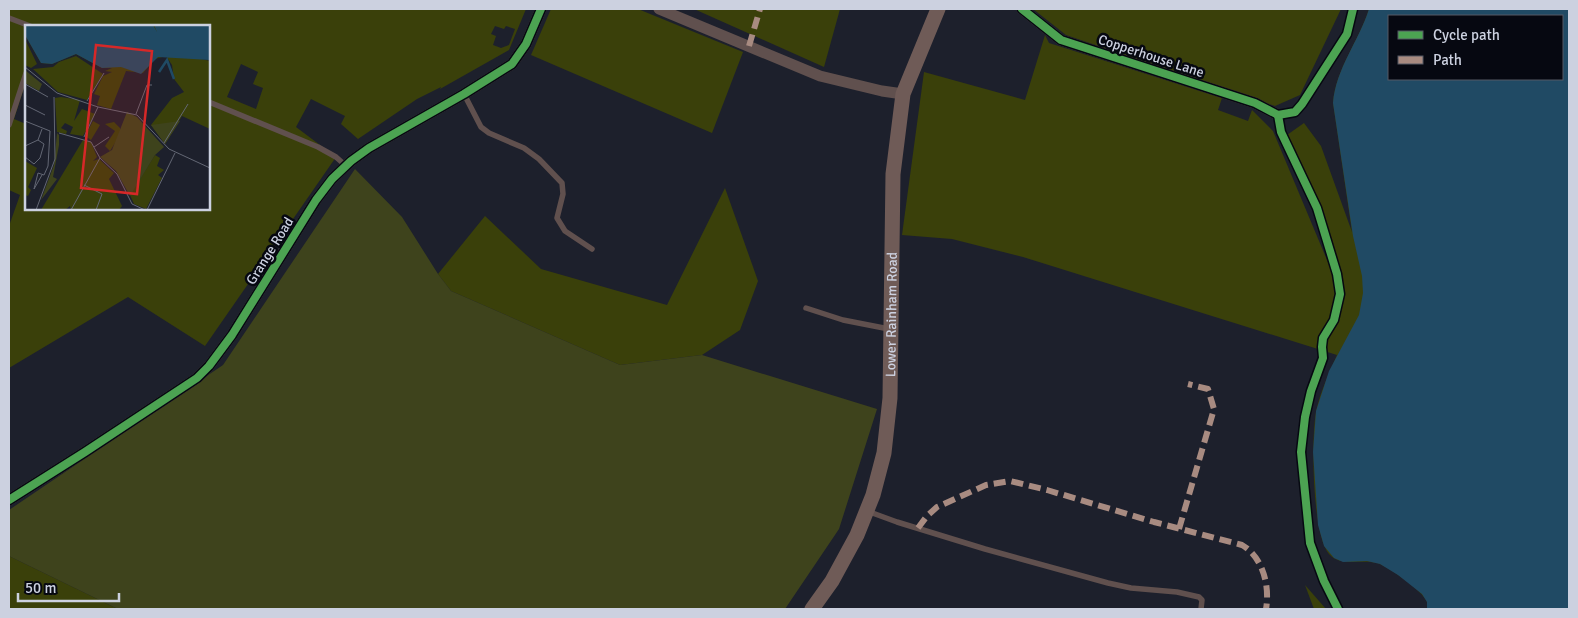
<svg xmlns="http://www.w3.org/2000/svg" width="1578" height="618" viewBox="0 0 1578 618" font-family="Signika,sans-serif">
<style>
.green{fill:#3a400a;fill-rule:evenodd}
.forest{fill:#3e431c}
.water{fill:#204a64;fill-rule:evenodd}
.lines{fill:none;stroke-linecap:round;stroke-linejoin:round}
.service{stroke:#60504e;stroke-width:5.5}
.minor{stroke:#60504e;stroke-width:11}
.secondary{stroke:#6f5b57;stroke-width:15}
.quiet{stroke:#a88b81;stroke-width:6;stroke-dasharray:12 6;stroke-linecap:butt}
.cycleway-casing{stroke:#060811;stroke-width:11}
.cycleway{stroke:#4ca352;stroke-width:8}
.labels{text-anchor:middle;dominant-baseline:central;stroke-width:5;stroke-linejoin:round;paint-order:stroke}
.street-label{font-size:14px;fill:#ccd1e0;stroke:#060811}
.inset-river{fill:none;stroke:#204a64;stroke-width:2.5}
.inset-road{fill:none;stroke:#636774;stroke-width:1}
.view{fill:#d62828;fill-opacity:0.15;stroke:#d62828;stroke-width:2.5}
.inset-edge{fill:none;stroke:#ccd1e0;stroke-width:2.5}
</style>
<rect width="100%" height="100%" fill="#1d202c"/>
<g class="green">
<path d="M9,9h517l-17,41 -69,39 1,-2 -24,12 -59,40 -17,-15 4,-8 -34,-17 -15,28 40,30 -131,189 -77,-49 -119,71v-142l11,-31 -11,-5zM26,26h183v183h-183v-85l-12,-5 12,-37zM495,26l9,3 2,-3 9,3 -6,16 -8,3 -8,-3 3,-9 -5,-2zM241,64l17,8 -5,12 10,4 -7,21 -29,-12z"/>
<polygon points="551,9 638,9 743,52 712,133 531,55"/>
<polygon points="694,9 840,9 824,67"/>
<polygon points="1033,9 1341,9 1300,95 1275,106 1066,35"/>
<path d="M1369,9h200v600h-142c0,-2 1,-5 0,-7 -4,-11 -36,-33 -47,-38 -16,-6 -39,4 -51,-10 -17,-20 -18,-115 -13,-142 4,-20 13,-38 21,-57l-314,-98 -71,-18 -50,-4 22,-163 101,28 20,-65 4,8 173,55 -4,12 30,11 4,-11 21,21 59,141 11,21 -56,-158 17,-12 17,23 31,86 -19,-129c3,-35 26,-62 36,-94zM1389,16h173v63h-173z"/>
<polygon points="725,188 758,281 740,330 702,355 620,365 451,291 438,274 485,216 541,269 667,305"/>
<polygon points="9,556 118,609 9,609"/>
<polygon points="1305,585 1326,609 1314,609"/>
</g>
<polygon class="forest" points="355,169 402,217 438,274 451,291 620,365 702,355 877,409 839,529 785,609 118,609 9,556 9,510 223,365"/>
<path class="water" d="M1369,9h200v600h-142v-7l-5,-8 -24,-19 -18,-11 -13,-3 -24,1 -9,-4 -10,-12 -6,-21 -5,-73 3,-41 13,-40 30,-56 4,-22 -1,-17 -9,-40 -20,-133c3,-35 26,-62 36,-94zM1389,16h173v63h-173z"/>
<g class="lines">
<g class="service">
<polyline points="9,18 30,26"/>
<polyline points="464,94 481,127 489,133 524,148 539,159 562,183 563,194 557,218 565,231 592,249"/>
<polyline points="209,102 318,147 336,157 345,165"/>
<polyline points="9,125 26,73"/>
<polyline points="806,308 843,320 889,329"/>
<polyline points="867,511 897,522 985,549 1108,583 1131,588 1177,592 1199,597 1202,600 1201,609"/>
</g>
<g class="minor">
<polyline points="659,9 820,76 882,91 903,94"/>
<polyline points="1022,9 1061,40 1255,103 1278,115"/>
<polyline points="9,500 85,452 197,378 209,366 232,335 316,200 332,179 351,161 369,148 464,94 512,64 526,44 541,9"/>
</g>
<path class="secondary" id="s1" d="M812,609l20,-28 25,-46 16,-40 11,-42 6,-55 3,-224 10,-80 35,-85"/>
<g class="quiet">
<polyline points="749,46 760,9"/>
<path d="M918,528l9,-12 10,-9 49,-22 24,-4 37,9 107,32 88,23c21,12 28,41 24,64"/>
<polyline points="1179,529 1214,409 1208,389 1188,384"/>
</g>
<defs>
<g id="cycleway">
<polyline points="1022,9 1061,40 1255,103 1278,115"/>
<polyline points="1278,115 1281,132 1317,208 1337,274 1340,294 1334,320 1323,338 1322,347 1323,358 1311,391 1305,417 1301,452 1310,543 1324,581 1338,609"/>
<polyline points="1278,115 1295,112 1302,104 1347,34 1353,9"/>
<polyline points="9,500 85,452 197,378 209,366 232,335 316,200 332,179 351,161 369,148 464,94 512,64 526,44 541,9"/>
</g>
</defs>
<use href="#cycleway" class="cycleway-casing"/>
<use href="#cycleway" class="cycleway"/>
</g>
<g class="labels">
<g class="street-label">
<text transform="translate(1151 56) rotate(18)">Copperhouse Lane</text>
<text transform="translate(270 251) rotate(-58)">Grange Road</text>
<text stroke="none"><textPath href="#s1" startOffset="312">Lower Rainham Road</textPath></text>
</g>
</g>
<g transform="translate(25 25)">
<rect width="185" height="185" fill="#1d202c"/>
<path d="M0,0h125l-2,8 7,2 4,-1 -8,-2 2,-7h41l-5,8 -21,2 3,1 20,-1 6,-10h13v23l-20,-7 -11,1 -12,4 26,-3 17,7v10l-13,-2 13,3v68l-28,-13 -17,28 -14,-19 21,-27 12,-6 -10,-13 -2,-14 -6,-9 -11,3 -12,14 -17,-2 -15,38 -14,-4 3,-9 -6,-2 9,-18 9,-4 -7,-1 7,-3h-10l-26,-14 -24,10 -11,-1 -16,-28zM0,14l12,25 -6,4 -6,-3zM51,31l27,18 -16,26 -29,-8 -25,-23 20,-2 6,-5zM36,72l19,3 -6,21 8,-12 13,5 -12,22 -13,-2 3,-7 -8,-4 -4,5 6,3 -1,3 -9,-2 -2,-34zM68,96l7,4 -9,15 -6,-4zM89,97l6,6v7l-10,16 -5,-5 10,-15 -10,-7zM58,115l8,2 6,15 -4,4 6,-2 15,14 -5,6 13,27 -3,4h-48l-1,-4 -5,4h-24zM130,130l5,3 -3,8 7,4 -6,5 4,3 -16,31 -12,-5 -4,-9zM0,136l12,7 -9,19 3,3 -3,6 -3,-1z" fill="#3a400a"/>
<path d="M0,45l17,14 -3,7 -14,-8zM102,87l10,5 27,30 -9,8 -25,41 -14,-25 -16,-14 12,-7zM155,96l-15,23 -14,-19zM32,108l2,2v10l-6,32 4,2 -16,21 13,-35z" fill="#3e431c"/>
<path d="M0,0h128l4,7 -3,-7h56v35l-52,-3 -17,17 -20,-7 -19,1 -26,-14 -24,10 -11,-1 -16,-28z" fill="#204a64"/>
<path class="inset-river" d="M134,47l8,-12 7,19"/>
<path class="inset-road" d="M0,42l32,26 41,14 39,8 32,34 41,19M0,59l23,13M62,76l17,-28M0,80l20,10M111,89l11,-29h5M0,96l25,10M34,108l32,9 9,16 17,16 15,30 13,6M59,112l14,-30M139,118l24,-39M0,121l13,-6 4,-11M69,122l15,-10M0,132l9,7 6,-6 4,-14 -6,-4M17,150l-8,14 4,-16 6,2 4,-9 2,-35M59,160l18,9 -6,16M11,185l19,-51 -1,-62M46,185l29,-52M122,185l28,-57"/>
<path class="view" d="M71,20l56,6 -15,143 -56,-6z"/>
<rect width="185" height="185" class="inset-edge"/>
</g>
<rect width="1578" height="618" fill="none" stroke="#ccd1e0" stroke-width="20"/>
<rect x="1388" y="15" width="175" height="65" fill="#060811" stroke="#555864"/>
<rect x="1398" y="31" width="25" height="8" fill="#4ca352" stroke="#555864"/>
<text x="1433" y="40" font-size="15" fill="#ccd1e0">Cycle path</text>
<rect x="1398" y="56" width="25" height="8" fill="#a88b81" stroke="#555864"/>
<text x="1433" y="65" font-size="15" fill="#ccd1e0">Path</text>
<path d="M18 593v8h101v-8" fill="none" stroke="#ccd1e0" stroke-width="2.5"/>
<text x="25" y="593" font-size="15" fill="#ccd1e0" stroke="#060811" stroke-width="4" paint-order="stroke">50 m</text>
</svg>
